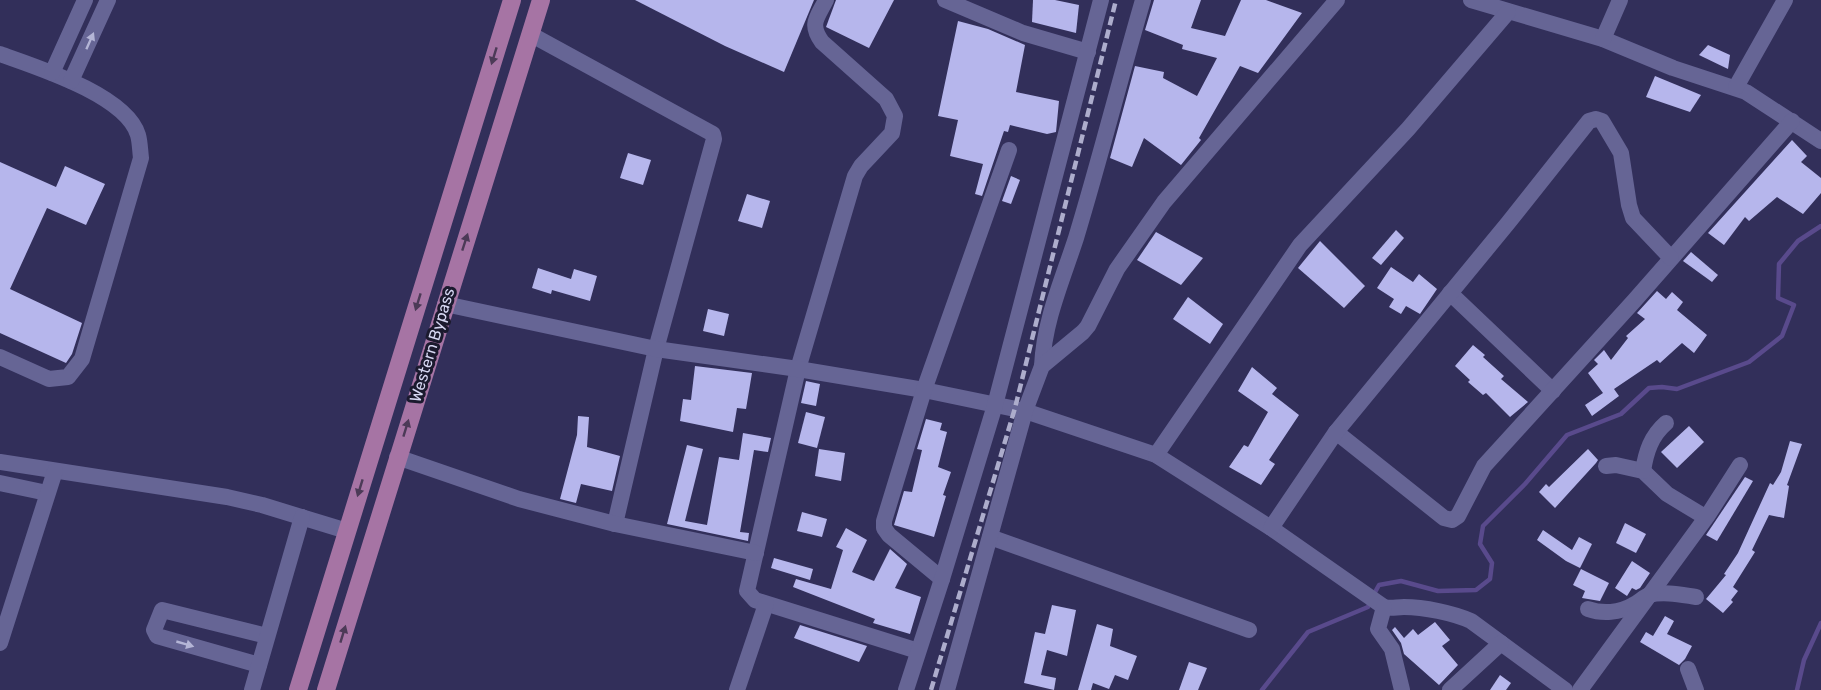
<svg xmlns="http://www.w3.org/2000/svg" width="1821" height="690" viewBox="0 0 1821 690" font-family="Rubik,sans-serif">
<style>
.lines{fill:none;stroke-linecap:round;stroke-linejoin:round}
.stream{stroke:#594a8c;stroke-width:4.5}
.building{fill:#b6b6ec}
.minor{stroke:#666595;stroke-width:16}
.major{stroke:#a674a4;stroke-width:18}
.rail{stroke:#adadcc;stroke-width:4.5;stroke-dasharray:9 4.5;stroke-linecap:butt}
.oneway{fill:#b4b5d6}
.oneway2{fill:#4c3a57}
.labels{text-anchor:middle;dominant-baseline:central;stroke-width:6;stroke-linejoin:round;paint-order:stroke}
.street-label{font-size:16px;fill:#d6d7f2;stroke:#1b1a2e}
</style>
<rect width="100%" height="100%" fill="#322f5a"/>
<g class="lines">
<g class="stream">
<polyline points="1374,594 1379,585 1401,581 1438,591 1476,590 1490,579 1492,563 1480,544 1483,526 1525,484 1567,435 1621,414 1649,388 1662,387 1677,389 1749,362 1782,336 1794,305 1778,298 1779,264 1798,241 1821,226"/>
<polyline points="1262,690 1308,632 1368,607 1370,602"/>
<polyline points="1797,690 1804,660 1821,623"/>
</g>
</g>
<g class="building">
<polygon points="635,0 814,0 784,72 725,46"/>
<polygon points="836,0 894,0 869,48 826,27"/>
<polygon points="1033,0 1055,0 1079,5 1076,33 1032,22"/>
<polygon points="1154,0 1201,0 1191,28 1225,36 1241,0 1266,0 1302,13 1258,73 1240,66 1199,138 1201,140 1181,165 1144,138 1132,167 1110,158 1135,66 1164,72 1163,78 1197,96 1217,58 1182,49 1183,45 1145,30"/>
<polygon points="958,21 988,29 1025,45 1016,92 1059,101 1056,132 1047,134 1010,125 1008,132 1004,131 982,196 975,194 983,164 950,156 958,120 938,116"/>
<polygon points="1708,45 1730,55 1728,69 1699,55"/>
<polygon points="1655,76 1701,95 1690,112 1646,97"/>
<polygon points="1792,140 1807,156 1801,162 1821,178 1821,193 1803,214 1777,197 1749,221 1745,217 1724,245 1708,233"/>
<polygon points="628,153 651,160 643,185 620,178"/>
<polygon points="0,162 56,187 65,166 105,184 86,225 47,208 10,289 82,323 72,354 66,363 0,333"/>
<polygon points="1011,176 1020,180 1011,204 1002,201"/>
<polygon points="747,194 770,201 762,228 738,221"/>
<polygon points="1396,230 1404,238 1381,265 1372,258"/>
<polygon points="1156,232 1203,258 1181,285 1137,260"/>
<polygon points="1320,241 1365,286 1344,308 1298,268"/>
<polygon points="1691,252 1718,275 1712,282 1683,261"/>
<polygon points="1391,267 1413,282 1419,274 1437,289 1420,314 1406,306 1401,314 1389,307 1394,299 1377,288"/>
<polygon points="538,268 571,279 574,269 597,276 590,301 552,290 551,294 532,288"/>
<polygon points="1657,291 1666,299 1672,292 1683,302 1677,310 1707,335 1694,353 1682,343 1660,363 1657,360 1614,389 1619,396 1592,416 1585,405 1603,393 1588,373 1598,364 1594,360 1604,350 1611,360 1628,338 1626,336 1645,319 1637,313"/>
<polygon points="1188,297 1223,324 1210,344 1173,319"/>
<polygon points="708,309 729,314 724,336 703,331"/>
<polygon points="1473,345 1485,355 1483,357 1504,376 1501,379 1528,402 1510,417 1486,393 1483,395 1468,382 1470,380 1455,366"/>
<polygon points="695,366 752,373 746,409 737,408 733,432 680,421 683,399 691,400"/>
<polygon points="1252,367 1277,388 1272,394 1299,415 1269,460 1275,464 1261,485 1229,467 1244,445 1248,447 1268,412 1238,391"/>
<polygon points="806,381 820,384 816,406 801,403"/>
<polygon points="806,412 825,417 817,448 798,443"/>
<polygon points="578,416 589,417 587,447 620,456 612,491 581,484 576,503 560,499 577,435"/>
<polygon points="926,419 942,423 940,430 947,432 938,467 951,472 943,495 946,496 934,537 894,525 904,491 912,492 922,450 917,449"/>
<polygon points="1689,426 1704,442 1677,468 1661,452"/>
<polygon points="743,433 771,438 768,452 754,450 740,532 749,533 748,541 667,524 687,445 703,449 685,521 707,525 719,457 739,460"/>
<polygon points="1790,441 1802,444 1787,485 1789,486 1784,518 1769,515 1752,550 1755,552 1733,587 1738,591 1731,600 1733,602 1723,613 1706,599 1726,575 1724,574 1738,553 1770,483 1773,485 1781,472"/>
<polygon points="819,449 845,453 841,481 815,476"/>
<polygon points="1588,449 1598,460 1596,463 1555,508 1539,492 1546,484 1549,487"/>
<polygon points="1745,477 1753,481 1717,541 1706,535"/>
<polygon points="802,512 827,519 822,537 797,531"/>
<polygon points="1625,523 1646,534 1636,553 1616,543"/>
<polygon points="846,528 867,540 852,572 874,581 890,549 907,564 895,588 921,597 910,634 873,623 875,619 793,587 796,579 831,589 843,550 836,547"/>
<polygon points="1543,530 1572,550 1579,537 1592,544 1580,568 1566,561 1537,540"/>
<polygon points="774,558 813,569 810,580 771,568"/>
<polygon points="1632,561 1650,573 1640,588 1636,590 1632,588 1627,596 1615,588"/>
<polygon points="1581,569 1609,583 1600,601 1582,598 1585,591 1573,585"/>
<polygon points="1052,605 1076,610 1067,656 1047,650 1041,675 1056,678 1054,690 1024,683 1035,632 1045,634"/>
<polygon points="1665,616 1674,621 1667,634 1692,646 1685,659 1679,665 1640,642 1646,632 1653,636"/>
<polygon points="1435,622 1450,640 1442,646 1458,665 1439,685 1404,654 1401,643 1392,630 1395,627 1404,638 1413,629 1418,635"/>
<polygon points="1097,624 1113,629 1110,646 1137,656 1128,680 1115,675 1109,689 1093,683 1091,690 1078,690"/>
<polygon points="800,625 867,646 859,662 794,638"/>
<polygon points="1189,662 1207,668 1198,690 1179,690"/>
<polygon points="1500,675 1511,683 1506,690 1490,690"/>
</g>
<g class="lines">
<g class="minor">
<path d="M826,0c-9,18 -17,24 -4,42l64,57 9,17 -3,17 -31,33 -6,10 -57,193 -51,222 8,9 163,51"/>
<polyline points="945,0 1023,33 1088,52"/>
<polyline points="1471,0 1603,39 1673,68 1746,92 1821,141"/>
<polyline points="530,34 713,134 714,139 656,349 615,524"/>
<polyline points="1603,39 1620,0"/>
<path d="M0,54c36,13 126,41 138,81 2,7 2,15 3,23l-59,201 -14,18 -19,2 -49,-22"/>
<polyline points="52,73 85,0"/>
<polyline points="71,81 108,0"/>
<polyline points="1736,87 1785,0"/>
<polyline points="1450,293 1553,391"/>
<path d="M445,304l211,45 142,20 126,21 101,21 131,44 115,73 113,79c7,2 12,0 20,0 20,0 49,6 67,14l94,69"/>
<path d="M1042,366c2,-45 20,-85 34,-128 24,-79 44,-159 67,-238"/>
<polyline points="1336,432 1444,518 1452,520 1458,516 1484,466 1634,301 1792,121"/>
<polyline points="1156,455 1300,245 1408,129 1508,12"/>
<polyline points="397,457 519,499 615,524 756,553"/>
<polyline points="0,462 227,497 262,505 347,531"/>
<polyline points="1606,466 1616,465 1643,471 1667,494 1705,517"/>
<path d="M1643,471c3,-19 8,-35 23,-48"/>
<polyline points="0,483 47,493"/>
<polyline points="1271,528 1336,432 1508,223 1589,121 1596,119 1602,121 1621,153 1629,205 1633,218 1671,258"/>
<polyline points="990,537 1249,630"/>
<polyline points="942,579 889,535 884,528 884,521 924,390 1009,150"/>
<polyline points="1384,607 1378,629 1392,649 1402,690"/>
<path d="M1588,609c14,5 32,4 45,-4 5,-2 11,-8 16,-10 15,-4 33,0 47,2"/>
<polyline points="0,643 55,471"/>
<polyline points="259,665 157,636 154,630 162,610 267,636"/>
<polyline points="1688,669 1696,690"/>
<polyline points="252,690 302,517"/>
<polyline points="737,690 766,604"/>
<polyline points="906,690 942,579 995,405 1101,0"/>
<polyline points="947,690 1025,411 1042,366 1083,332 1088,326 1117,269 1164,202 1337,0"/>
<polyline points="1450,690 1501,643"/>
<polyline points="1580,690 1708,515 1740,465"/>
</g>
<g class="major">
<polyline points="298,690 512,0"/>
<polyline points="326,690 541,0"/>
</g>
<polyline class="rail" points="931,690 1015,408 1116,0"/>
</g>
<defs><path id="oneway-solid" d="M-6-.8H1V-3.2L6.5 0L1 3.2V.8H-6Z" transform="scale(1.5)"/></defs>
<g class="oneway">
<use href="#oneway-solid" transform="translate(90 41) rotate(-66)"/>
<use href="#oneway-solid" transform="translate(185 644) rotate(16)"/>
</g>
<g class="oneway2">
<use href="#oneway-solid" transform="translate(494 56) rotate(107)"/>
<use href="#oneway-solid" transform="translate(465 242) rotate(-72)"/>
<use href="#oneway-solid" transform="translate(418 302) rotate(107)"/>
<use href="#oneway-solid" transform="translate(406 428) rotate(-73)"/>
<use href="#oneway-solid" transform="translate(360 488) rotate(107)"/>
<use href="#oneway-solid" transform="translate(343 634) rotate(-73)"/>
</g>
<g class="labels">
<g class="street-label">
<text transform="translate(432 345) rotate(-73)">Western Bypass</text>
</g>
</g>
</svg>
